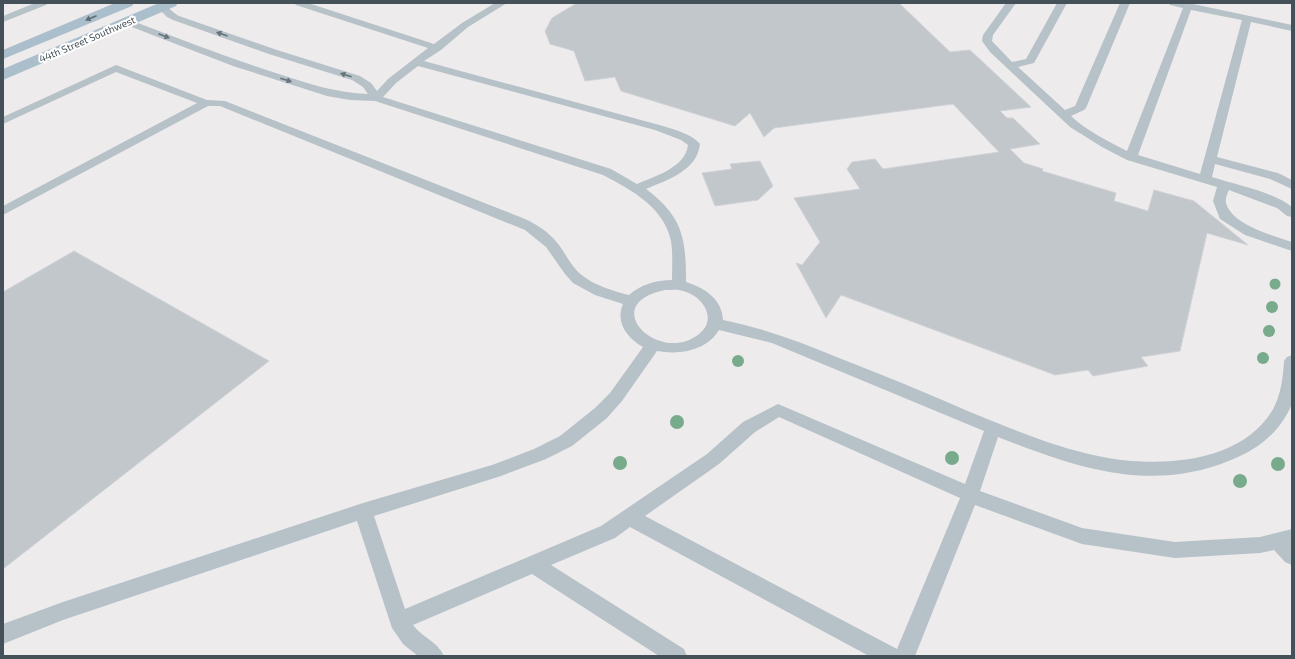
<svg xmlns="http://www.w3.org/2000/svg" width="1295" height="659" viewBox="0 0 1295 659" font-family="'Exo 2',sans-serif">
<style>
.building{fill:#c2c7cb;stroke:#cfd2d7}
.lines{fill:none;stroke-linecap:round;stroke-linejoin:round}
.service{fill:#b6c2c8;fill-rule:evenodd}
.primary{fill:#abbecb;fill-rule:evenodd}
.tree{fill:#78ab8c}
.oneway{fill:#5e6c75}
.oneway2{fill:#66737a}
.labels{text-anchor:middle;dominant-baseline:central;stroke-width:4;stroke-linejoin:round;paint-order:stroke}
.far-street-label{font-size:10px;fill:#445158;stroke:#fff}
</style>
<rect width="100%" height="100%" fill="#eeebec"/>
<g class="building">
<polygon points="577,3 899,3 950,52 970,50 1031,107 1000,111 1007,118 1013,118 1040,144 1010,149 1024,163 1043,169 1042,171 1116,193 1114,201 1148,211 1154,190 1194,201 1248,245 1207,233 1180,351 1141,357 1148,366 1093,376 1088,370 1055,375 841,295 826,318 796,263 802,265 820,242 794,198 860,189 847,169 852,162 875,159 883,169 999,152 953,104 774,128 764,137 750,113 735,126 621,91 615,77 585,81 574,51 550,44 545,31 552,18"/>
<polygon points="760,161 773,186 758,200 715,206 702,173 732,169 730,164"/>
<polygon points="74,251 269,361 3,569 3,292"/>
</g>
<g class="lines">
<g class="service">
<polygon points="35,3 48,3 46,5 3,22 3,16"/>
<path d="M294,3h14l126,41 28,-21 33,-20h12l-39,24 -27,23 -17,11 239,65c12,4 29,8 37,18 -3,27 -33,36 -54,45 37,28 40,49 40,93 19,6 36,17 37,38 40,8 78,22 116,38 44,17 88,35 131,54 42,17 84,35 128,44 56,12 141,9 174,-45 9,-15 11,-34 12,-50l3,-4 5,-2v49c-12,28 -33,45 -61,56 -81,34 -156,7 -233,-23l-18,54 102,37 93,14 85,-5 32,-8v36l-7,-3 -11,-12 -14,3 -85,5 -93,-14 -107,-39 -60,151h-46l-239,-129 -15,11 -64,27 133,84 3,7h-28l-127,-82 -119,51c9,12 25,17 31,31h-26l-15,-12 -11,-16 -35,-107 -294,99 -60,24v-20l60,-22 300,-99 129,-38 42,-16 26,-13 35,-28 15,-15 33,-46c-16,-9 -28,-25 -20,-43l-28,-9 -22,-12 -8,-9 -19,-27 -21,-17 -305,-124h-12l-205,109v-9l194,-103 -81,-31 -113,52v-7l113,-52 91,35 18,1 300,118c13,6 25,14 34,26 8,11 13,23 24,31 13,10 30,15 46,19 11,-10 27,-15 43,-15 0,-13 1,-26 -1,-39 -7,-34 -41,-52 -68,-66l-228,-74 -25,-1 -23,-4 -94,-30 -109,-42 -2,-2 5,-3 3,1c50,19 99,38 149,54 31,10 57,19 89,20l-5,-7 -11,-7 -83,-26 -96,-34 -6,-3 -10,-10 5,-3c6,2 11,9 17,12l98,34 83,26 11,7 6,8 11,-12 40,-31 -132,-43zM418,66l237,64 26,10 7,5c-3,23 -33,31 -51,39l-26,-15 -228,-72 13,-14zM665,290c6,0 13,-1 18,1 20,5 35,28 16,43 -40,32 -103,-30 -34,-44zM719,330l53,13 212,88 -19,53 -187,-80 -35,18 -36,32 -106,72 -196,83 -31,-93 127,-40 45,-17 26,-13 35,-28 15,-17 35,-50c23,4 49,0 62,-21zM779,417l181,81 -63,151 -252,-133 74,-52 36,-32z"/>
<path d="M1006,3h10l-23,32 -1,6 20,21 14,-3 31,-56h10l-33,60 -16,4 47,43 10,-4 45,-103h10l-44,105 -2,2 -13,6c16,15 37,25 56,35l56,-143 -13,-3 -2,-2h26l-1,1 99,21v6l-41,-9 -34,135 61,16 14,7v9l-22,-10 -55,-15 -3,13c24,8 60,14 80,30v10l-5,-1 -10,-8 -48,-18c-2,4 -4,9 -3,13 6,22 46,32 66,39v9l-47,-16 -25,-16 -7,-18 4,-14 -90,-27 -25,-13 -32,-20 -80,-75 -8,-11 1,-6zM1191,10l51,10 -42,154 -62,-19z"/>
</g>
<g class="primary">
<polygon points="115,3 134,3 132,6 3,59 3,50"/>
<polygon points="159,3 178,3 176,6 3,80 3,69"/>
</g>
</g>
<g class="tree">
<circle cx="1275" cy="284" r="5.5"/>
<circle cx="1272" cy="307" r="6"/>
<circle cx="1269" cy="331" r="6"/>
<circle cx="1263" cy="358" r="6"/>
<circle cx="738" cy="361" r="6"/>
<circle cx="677" cy="422" r="7"/>
<circle cx="952" cy="458" r="7"/>
<circle cx="620" cy="463" r="7"/>
<circle cx="1278" cy="464" r="7"/>
<circle cx="1240" cy="481" r="7"/>
</g>
<defs><path id="oneway-solid" d="M-6-.8H1V-3.2L6.5 0L1 3.2V.8H-6Z"/></defs>
<use class="oneway" href="#oneway-solid" transform="translate(91 18) rotate(157)"/>
<g class="oneway2">
<use href="#oneway-solid" transform="translate(222 34) rotate(-161)"/>
<use href="#oneway-solid" transform="translate(164 36) rotate(21)"/>
<use href="#oneway-solid" transform="translate(346 75) rotate(-162)"/>
<use href="#oneway-solid" transform="translate(286 80) rotate(17)"/>
</g>
<g class="labels">
<g class="far-street-label">
<text transform="translate(87 39) rotate(-23)">44th Street Southwest</text>
</g>
</g>
<rect width="1295" height="659" fill="none" stroke="#445158" stroke-width="8"/>
</svg>
